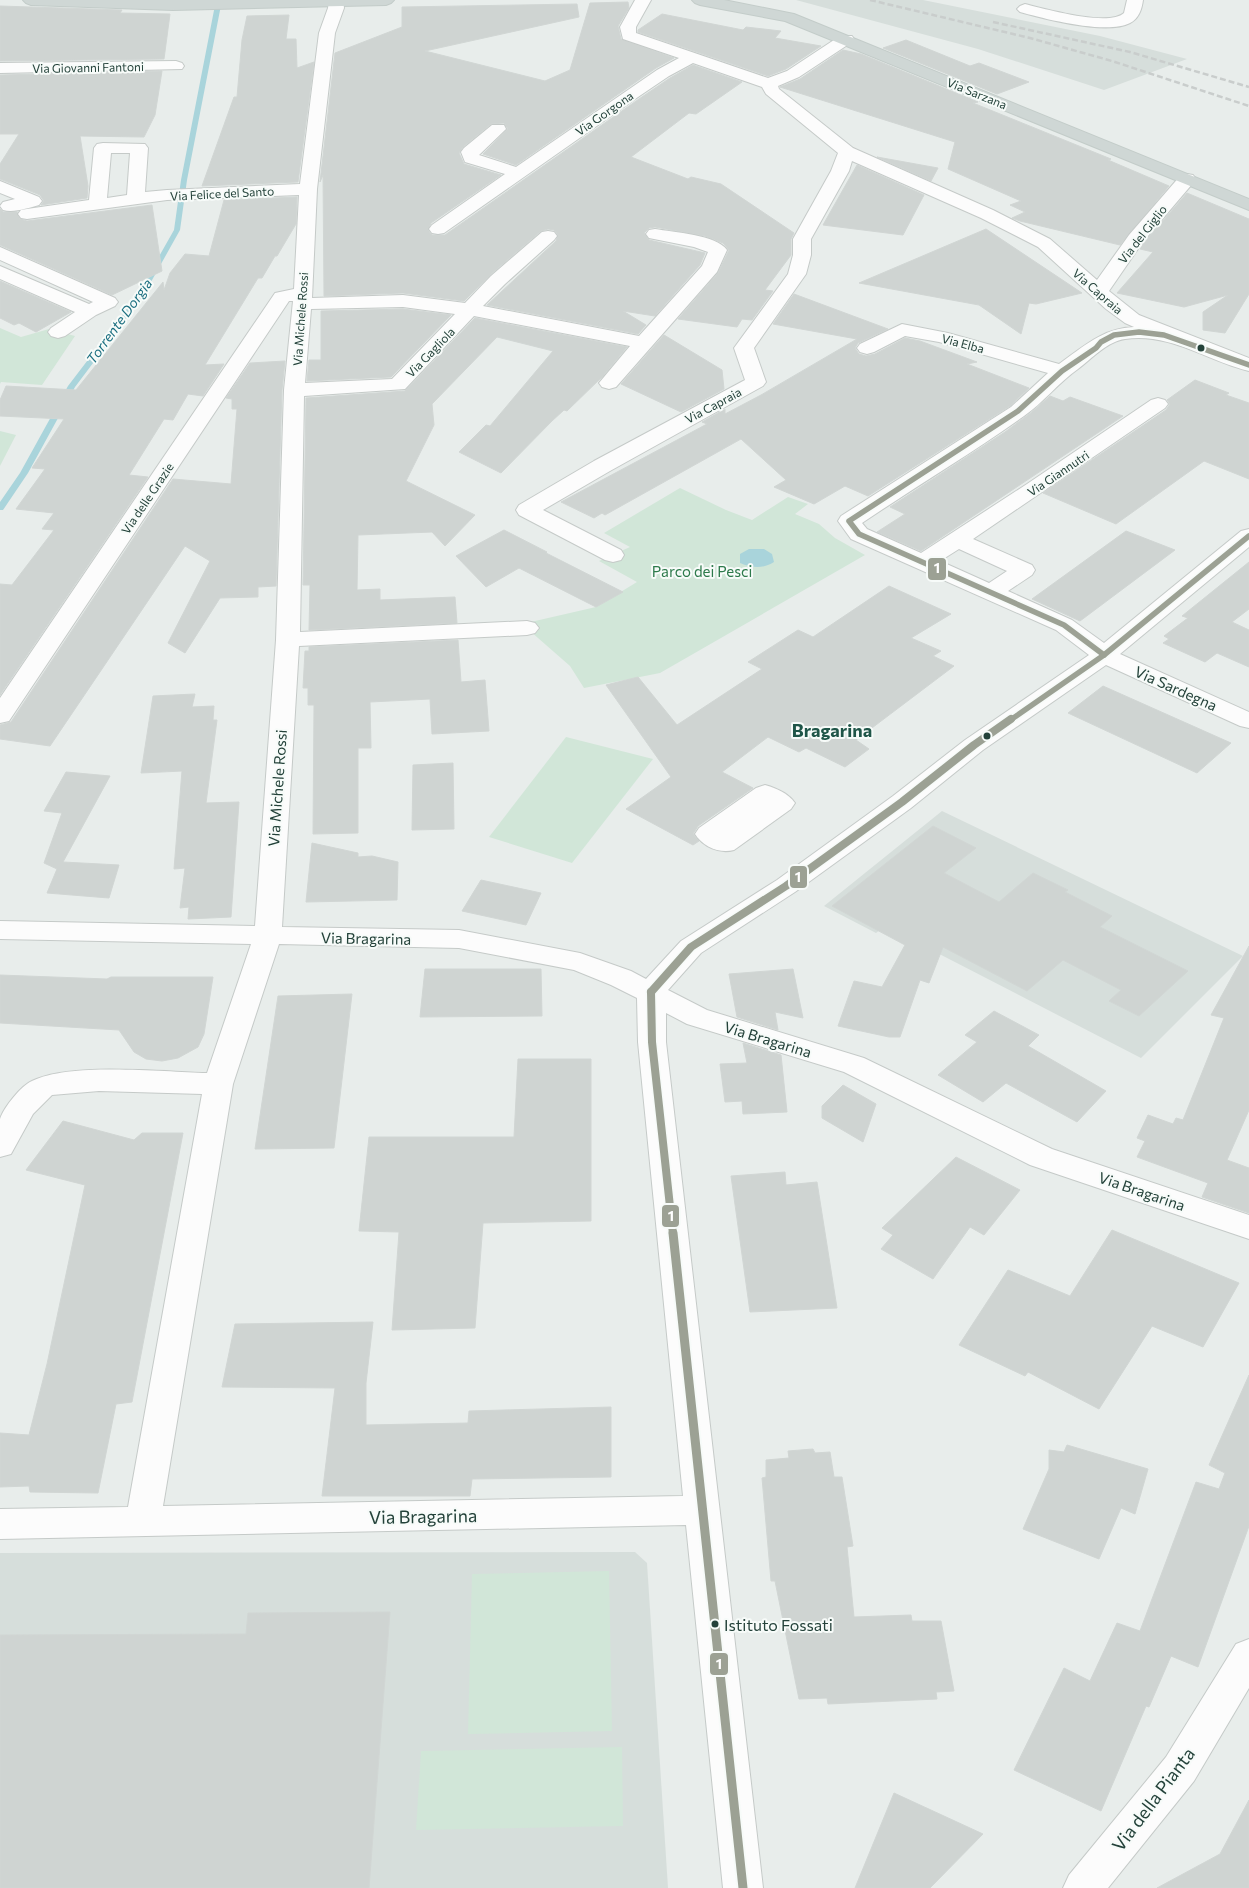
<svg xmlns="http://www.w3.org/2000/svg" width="1249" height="1888" viewBox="0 0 1249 1888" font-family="Commissioner,sans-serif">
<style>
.built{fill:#d6dedb}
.green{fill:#d1e6d8}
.water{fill:#a9d4db}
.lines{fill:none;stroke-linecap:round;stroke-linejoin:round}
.stream{fill:#a9d4db;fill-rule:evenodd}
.building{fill:#cfd4d2;stroke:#d1d6d4}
.minor-casing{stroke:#c5cac8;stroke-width:2}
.major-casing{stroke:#c3ccc9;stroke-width:2}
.minor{fill:#fcfcfc;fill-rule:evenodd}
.major{fill:#cfd7d5;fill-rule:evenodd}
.rail{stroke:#c9cdcc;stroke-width:2.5;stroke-dasharray:6 3;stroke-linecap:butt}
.bus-1-far2-casing{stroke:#f7fbf9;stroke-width:9}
.bus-1-far1-casing{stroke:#f7fbf9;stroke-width:11}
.bus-1-casing{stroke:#f7fbf9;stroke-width:13}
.bus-1-far2{stroke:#9ca194;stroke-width:5.5}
.bus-1-far1{stroke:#9ca194;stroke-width:8}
.bus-1{stroke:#9ca194;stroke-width:9}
.bus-dot{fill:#24423a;stroke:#f7fbf9;stroke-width:2}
.labels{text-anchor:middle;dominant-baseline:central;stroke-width:4;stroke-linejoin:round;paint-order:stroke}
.far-street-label{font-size:12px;fill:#24423a;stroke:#f7fbf9}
.far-water-label{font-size:14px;font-style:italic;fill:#1c6f80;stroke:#f7fbf9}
.park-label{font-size:15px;fill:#2d7a4b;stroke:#f7fbf9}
.street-label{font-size:15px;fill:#24423a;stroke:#f7fbf9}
.near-bus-label{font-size:16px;fill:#24423a;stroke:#f7fbf9;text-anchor:start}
.quarter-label{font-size:18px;font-weight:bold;fill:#1f5548;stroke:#f7fbf9}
.near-street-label{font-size:18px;fill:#24423a;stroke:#f7fbf9}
.line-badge{stroke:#f7fbf9;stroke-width:2}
.badge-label{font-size:14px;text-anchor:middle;font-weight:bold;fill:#fff}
</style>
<rect width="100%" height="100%" fill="#e8edeb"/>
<g class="built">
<polygon points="796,0 923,0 1100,36 1187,59 1104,90 978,49"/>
<polygon points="942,811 1243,956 1141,1058 885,926 876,933 824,906"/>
<polygon points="635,1552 647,1563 668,1888 0,1888 0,1553"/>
</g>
<g class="green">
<polygon points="0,328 21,337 49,329 75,336 42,385 1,382 0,384"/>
<polygon points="0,431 16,435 0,466"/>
<polygon points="680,488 726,510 752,520 788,497 808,504 795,514 819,524 835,538 865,555 660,673 584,688 570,666 522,624 596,607 637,582 599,561 630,547 604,533"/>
<polygon points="566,737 653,759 572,863 489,837"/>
<polygon points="609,1571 612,1731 468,1734 472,1574"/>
<polygon points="622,1747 623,1826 416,1830 421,1751"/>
</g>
<path class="water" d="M749,549h15l8,5 2,8c-11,7 -22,6 -34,1v-9z"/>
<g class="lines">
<polygon class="stream" points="216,0 222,0 187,180 180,230 142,298 75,387 28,473 3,510 0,510 0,502 20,473 68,386 136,297 174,230 181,180"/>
</g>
<g class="building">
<polygon points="628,2 629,8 618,26 621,39 674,58 656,68 516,165 483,154 508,129 504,123 491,124 463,147 459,153 464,164 501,175 431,223 428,230 432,235 445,235 639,99 670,78 693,65 742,82 696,114 689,113 631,157 688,179 691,177 721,184 794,233 791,239 791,255 765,290 773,291 752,320 742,319 737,327 678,319 718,273 729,250 723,243 705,236 655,227 649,228 644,233 649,240 705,253 700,265 655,316 623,311 646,325 638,334 487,305 556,241 558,235 554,230 548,229 541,231 490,275 464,301 403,293 324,296 323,175 320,182 335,53 402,27 402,7 577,4 579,17 425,51 545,81 570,70 590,3"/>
<polygon points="0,6 122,10 120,13 170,14 164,59 0,61"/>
<polygon points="662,14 743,30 746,27 781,31 775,38 821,46 786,69 768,76 638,32 638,30"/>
<polygon points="289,15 286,39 296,39 297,68 314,62 298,182 202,186 234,97 237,97 242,40 247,16"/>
<polygon points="906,40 970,66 979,63 1029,82 997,94 883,48"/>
<polygon points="843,50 861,54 978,102 973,103 1111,159 1108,160 1169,186 1120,245 1020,221 1012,218 1025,212 1010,205 1021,201 948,169 955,142 780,87 800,79"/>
<polygon points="162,71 155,115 144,137 80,136 88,186 87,198 41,205 44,201 40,195 0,179 0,164 19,134 0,134 0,75"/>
<polygon points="877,157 938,168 931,181"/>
<polygon points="857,165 924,195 903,235 823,225"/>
<polygon points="1187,193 1249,219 1249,294 1225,333 1203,330 1203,312 1228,295 1184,307 1117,293 1153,252 1140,249 1143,244"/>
<polygon points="297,197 296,224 277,256 275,256 262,278 258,278 205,365 224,364 203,396 188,394 173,420 164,419 129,475 148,477 0,695 0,584 12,585 54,530 42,529 54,513 16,509 45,469 32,468 64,419 0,416 0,400 6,386 76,390 163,282 164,290 170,273 185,254 209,256 224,200"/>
<polygon points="152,205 162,271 112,295 0,245 0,209 3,212 17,212 20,219 27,221"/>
<polygon points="986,229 1082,293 1036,304 1029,303 1021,334 979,305 859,283"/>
<polygon points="0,281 71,312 36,332 19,323 14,325 0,318"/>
<polygon points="794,294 888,329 858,343 855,348 859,354 866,356 875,354 905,338 920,341 977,362 967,364 1029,388 1010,406 868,496 845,486 814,504 774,487 786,480 741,439 605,515 602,513 594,518 561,502 707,424 702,422 725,409 725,414 761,395 857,339 773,324"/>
<polygon points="403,309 451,315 391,377 307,381 309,360 321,360 321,311"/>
<polygon points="475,318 627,347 603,376 567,411 564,410 552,421 501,473 459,452 486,425 490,426 553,351 497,337 432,404 434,425 406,481 475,515 445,546 432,532 358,535 357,590 380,589 380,600 455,597 457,623 309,630 310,585 303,585 306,398 405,391"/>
<polygon points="664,335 722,370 724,389 681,412 621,384"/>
<polygon points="285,361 282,390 276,586 258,587 258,597 220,598 185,653 168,643 210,561 185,546 50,746 0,739 0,725 11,722 173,479 231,484 237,409 232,409 232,399 226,398 250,363"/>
<polygon points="1195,380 1229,393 1226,395 1249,403 1249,479 1204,461 1116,524 1043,493 1166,410 1170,404 1167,400"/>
<polygon points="1050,396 1063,401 1070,397 1123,416 921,551 877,532 905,514 890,507 1005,432 1032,412"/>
<polygon points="504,530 547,552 546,553 623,592 596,607 519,568 486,587 456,556"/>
<polygon points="1126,531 1175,550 1080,621 1032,599"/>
<polygon points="1249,562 1249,609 1232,622 1249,630 1249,667 1217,653 1205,662 1163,643 1169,639 1164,636 1188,618 1182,616"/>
<polygon points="889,586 951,614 911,638 941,651 933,656 954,666 856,740 869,749 845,767 806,748 799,752 768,737 722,772 753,788 698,826 693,834 699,841 693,845 626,809 671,777 606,685 638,677 677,725 762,669 748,662 798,630 813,637"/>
<polygon points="458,640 461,682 485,680 489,731 432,734 430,699 370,702 371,748 358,748 358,833 313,834 314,705 308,705 308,688 303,688 305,651 309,651 309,647"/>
<polygon points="1103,686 1231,743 1197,773 1068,713"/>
<polygon points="195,694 192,707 214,706 213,720 217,720 206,803 239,802 231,917 188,919 189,907 180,908 185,868 174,869 182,771 141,773 153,696"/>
<polygon points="453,763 454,829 412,830 413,765"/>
<polygon points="66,772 110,776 63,862 119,865 109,898 47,893 57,869 44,863 62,813 44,811"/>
<polygon points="933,826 976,848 944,873 999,902 1033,873 1068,890 1065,892 1112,916 1100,927 1188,971 1139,1016 1109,1001 1121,990 1063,960 1027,991 943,947 929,983 920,980 900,1037 889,1037 838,1026 854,981 882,987 905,945 832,906"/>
<polygon points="312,843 358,853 358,857 372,856 398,862 397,900 306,902"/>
<polygon points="481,880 541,893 526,925 462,911"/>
<polygon points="1249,946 1249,1110 1227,1160 1249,1168 1249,1213 1202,1197 1208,1183 1137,1157 1145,1141 1137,1138 1148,1115 1173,1124 1176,1118 1183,1120 1224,1018 1211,1015"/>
<polygon points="425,969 541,969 542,1016 420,1017"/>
<polygon points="793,969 803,1018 775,1012 778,1030 737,1017 729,974"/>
<polygon points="0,975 107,979 111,977 213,977 204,1034 198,1047 178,1058 162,1061 146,1059 134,1052 119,1030 0,1023"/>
<polygon points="352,994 334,1148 255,1149 278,996"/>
<polygon points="994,1011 1039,1035 1028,1046 1106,1091 1077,1122 1006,1083 983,1102 938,1075 977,1042 965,1035"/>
<polygon points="743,1043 781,1055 787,1112 743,1114 742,1101 725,1102 720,1064 747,1063"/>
<polygon points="518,1059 591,1059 591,1221 483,1223 475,1328 392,1330 399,1232 359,1231 369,1137 514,1137"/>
<polygon points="843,1085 876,1104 863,1142 822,1118 822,1106"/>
<polygon points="63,1121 134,1140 142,1133 183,1133 132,1402 116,1404 98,1493 30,1492 29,1486 0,1487 0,1433 29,1435 47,1364 85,1185 26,1170"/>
<polygon points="956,1157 1020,1190 984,1235 970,1227 933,1279 881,1249 893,1235 882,1228"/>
<polygon points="785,1172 786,1185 817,1182 837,1308 750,1312 731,1176"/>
<polygon points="1112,1230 1239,1283 1203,1347 1152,1326 1099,1409 1028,1372 1025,1376 959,1345 1008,1270 1070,1296"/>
<polygon points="373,1322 366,1383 366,1425 468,1423 469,1411 611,1407 611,1477 472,1479 470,1496 322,1496 335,1388 222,1387 235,1324"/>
<polygon points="1249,1375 1249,1526 1198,1667 1171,1656 1149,1707 1146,1706 1101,1811 1014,1770 1064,1668 1090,1681 1117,1623 1140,1631 1196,1482 1219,1489 1225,1473 1209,1465"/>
<polygon points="1067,1445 1148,1469 1135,1514 1121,1508 1099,1559 1023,1529 1049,1469 1049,1450 1064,1452"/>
<polygon points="813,1449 815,1453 830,1452 834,1477 842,1477 853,1546 847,1547 854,1617 911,1615 912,1621 941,1621 954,1691 936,1692 937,1699 828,1704 827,1698 799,1699 775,1581 771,1581 762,1478 766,1477 766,1460 789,1458 788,1451"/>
<polygon points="390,1612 369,1888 0,1888 0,1635 246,1634 248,1613"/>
<polygon points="894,1793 983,1834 930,1888 855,1888"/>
<polygon points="1249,1800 1249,1888 1157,1888 1220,1854"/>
</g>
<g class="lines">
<defs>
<g id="minor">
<path d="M329,0h14l1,8 -9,25 -18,156 -5,109 91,-3 62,8 26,-27 51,-44 6,-1 6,1 3,4 -3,4 -49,44 -22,22 156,30 63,-70 6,-14 -14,-5 -45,-9 -3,-4 3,-4 6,-1c18,3 62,6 72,21l-10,22 -101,115 -7,2 -7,-2 -3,-4 31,-37 -156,-30 -69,73 -101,7 -4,236 227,-11 8,2 4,5 -4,5 -8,2 -228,11 -17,281 177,3 121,23 51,18 15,8 35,-38 96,-61 116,-84 72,-56 124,-85 -33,-25 -205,-91 -13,-18 3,-5 170,-109 37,-34 -109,-31 -34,-6 -31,16 -7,2 -7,-2 -3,-4 3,-4 42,-20 46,9 111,31c24,-17 44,-36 75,-37l-9,-4 -19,-14 -68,-62 -57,-29 -129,-57 -3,10 -38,68v16l-5,19 -52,74 12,34 -3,4 -153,85 -67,39 78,40 3,5 -3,5 -8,2 -8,-2 -86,-45 -3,-5 3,-5 75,-44 151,-81 -11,-32 54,-74 5,-19v-16l38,-68 7,-18 -72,-59 -4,-7 -69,-24 -24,13 -31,21 -194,136 -6,1 -6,-1 -3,-4 3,-4 73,-51 -40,-12 -4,-10 3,-4 28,-23h12l2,4 -27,26 37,12 141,-97 22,-12 -56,-19 -3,-12 15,-27h16l-15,27v6l132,45 19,-7 53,-35h12l2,3 -2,3 -53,35 -21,9 1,3 74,59 140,62 57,29 47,41 32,-45 52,-60 6,-1 6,1 3,4 -3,4 -51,60 -33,48 30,24 110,43v13c-41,-10 -80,-39 -124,-32 -17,2 -34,20 -47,30 -20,14 -35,34 -54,47 -53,38 -109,71 -162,107l5,6 54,24 106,-69 124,-84 7,-2 7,2 3,4 -3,4 -192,131 59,26 3,5 -3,5 -24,16 64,29 32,23 137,-112 8,-2v18l-129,107 129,58v16l-9,-2 -134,-61 -123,85 -72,58 -116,84 -94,61 -33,37 39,20 157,48 188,91 197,66v24l-219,-74 -186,-93 -157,-48 -21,-11v29l97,846h-40l-37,-363 -686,14v-30l128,-2 74,-413 -103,-3 -47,4 -19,19 -22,40 -11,3c0,-11 0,-28 0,-38 4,-12 21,-33 32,-38 38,-19 131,-9 175,-8l44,-129 -251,-5v-18l255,5 21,-286 8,-250 9,-89h-4l-280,420 -9,2v-25l275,-405 19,-4 5,-94 -132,5 -140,19 -6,-1 -3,-4 3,-4 6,-1 62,-9 5,-52 3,-4 6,-1 42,1 3,4 -3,44 22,-2 133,-6 19,-151 9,-25zM111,153h19l-3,42 -20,3zM403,307l52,7 -63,65 -87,4 6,-74zM959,549l48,22 -18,12 -49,-22zM279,944l180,4 115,22 37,15 26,13 1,44 45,454 -520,10 70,-422z"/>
<path d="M1127,0h16c-1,8 -4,19 -13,23 -23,12 -85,-4 -110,-11l-3,-3 3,-3 5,-2c20,5 84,23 99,9z"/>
<polygon points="176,61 182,63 184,66 182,69 0,73 0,63"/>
<path d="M0,181l39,16 3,4 -3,4c-11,3 -25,8 -36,5l-3,-4 3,-4 12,-3 -15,-6z"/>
<polygon points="0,247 115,298 118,302 115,306 96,315 65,336 58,338 51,336 48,332 51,328 75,312 0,279 0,266 89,304 93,302 0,260"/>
<path d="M765,785c11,3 23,8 30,18l-4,6 -57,41c-14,4 -31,-3 -39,-16l4,-6 57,-40z"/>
<polygon points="1249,1639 1249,1688 1194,1781 1108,1888 1063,1888 1069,1875 1166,1757 1236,1644"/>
</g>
<g id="major">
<polygon points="23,0 394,0 391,3 386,5 173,10 31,5 26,3"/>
<polygon points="692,0 724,0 794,14 1249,199 1249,210 785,21 700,5 695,3"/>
</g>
</defs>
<use href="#minor" class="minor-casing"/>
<use href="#major" class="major-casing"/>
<use href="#minor" class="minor"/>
<use href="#major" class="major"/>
<g class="rail">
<polyline points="870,0 1030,38 1112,61 1249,106"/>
<polyline points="993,22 1130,52 1249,87"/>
</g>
<defs>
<g id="bus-1-far2">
<polyline points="1104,655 1064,625 859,534 849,521 1018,411 1062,371 1096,348 1101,342 1114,335 1139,332 1164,335 1249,365"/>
<polyline points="1009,721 1104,655 1249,536"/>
</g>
<g id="bus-1-far1">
<polyline points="651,992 652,1042 673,1234"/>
<polyline points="651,992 691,947 786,886 902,802 974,745 1011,719"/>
</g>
<polyline id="bus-1" points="673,1233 743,1888"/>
</defs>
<use href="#bus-1-far2" class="bus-1-far2-casing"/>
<use href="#bus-1-far1" class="bus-1-far1-casing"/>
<use href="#bus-1" class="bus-1-casing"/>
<use href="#bus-1-far2" class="bus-1-far2"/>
<use href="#bus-1-far1" class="bus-1-far1"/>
<use href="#bus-1" class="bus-1"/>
</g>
<g class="bus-dot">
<circle cx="1201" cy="348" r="4.5"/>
<circle cx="987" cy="736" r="4.5"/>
<circle cx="715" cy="1624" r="4.5"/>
</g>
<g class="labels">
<g class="far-street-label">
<text transform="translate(88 67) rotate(-1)">Via Giovanni Fantoni</text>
<text transform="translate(977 93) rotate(22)">Via Sarzana</text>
<text transform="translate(604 113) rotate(-35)">Via Gorgona</text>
<text transform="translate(222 193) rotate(-3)">Via Felice del Santo</text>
<text transform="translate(1142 234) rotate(-52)">Via del Giglio</text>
<text transform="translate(1098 291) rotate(41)">Via Capraia</text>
<text transform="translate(300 319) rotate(-86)">Via Michele Rossi</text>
<text transform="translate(963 343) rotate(15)">Via Elba</text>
<text transform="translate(430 352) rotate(-46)">Via Gagliola</text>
<text transform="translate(713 405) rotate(-28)">Via Capraia</text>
<text transform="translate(1058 473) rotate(-34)">Via Giannutri</text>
<text transform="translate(147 498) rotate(-56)">Via delle Grazie</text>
</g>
<g class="far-water-label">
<text transform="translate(119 321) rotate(-54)">Torrente Dorgia</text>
</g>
<g class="park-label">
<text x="702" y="571">Parco dei Pesci</text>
</g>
<g class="street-label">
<text transform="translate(1176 688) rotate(24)">Via Sardegna</text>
<text transform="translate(277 788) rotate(-86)">Via Michele Rossi</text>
<text transform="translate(366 938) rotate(1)">Via Bragarina</text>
<text transform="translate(768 1039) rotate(17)">Via Bragarina</text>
<text transform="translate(1142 1191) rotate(19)">Via Bragarina</text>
</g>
<g class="near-bus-label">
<text x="724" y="1624">Istituto Fossati</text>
</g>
<g class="quarter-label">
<text x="832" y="730">Bragarina</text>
</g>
<g class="near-street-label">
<text transform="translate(423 1516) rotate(-1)">Via Bragarina</text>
<text transform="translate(1153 1799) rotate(-53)">Via della Pianta</text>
</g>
</g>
<g class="line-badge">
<rect x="927" y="557" width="20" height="24" rx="5" fill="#9ca194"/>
<rect x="789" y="865" width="19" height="24" rx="5" fill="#9ca194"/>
<rect x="661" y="1204" width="19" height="24" rx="5" fill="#9ca194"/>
<rect x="709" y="1652" width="20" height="24" rx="5" fill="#9ca194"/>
</g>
<g class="badge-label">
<text x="937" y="573">1</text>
<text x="798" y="882">1</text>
<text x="671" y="1221">1</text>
<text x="719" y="1669">1</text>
</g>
</svg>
